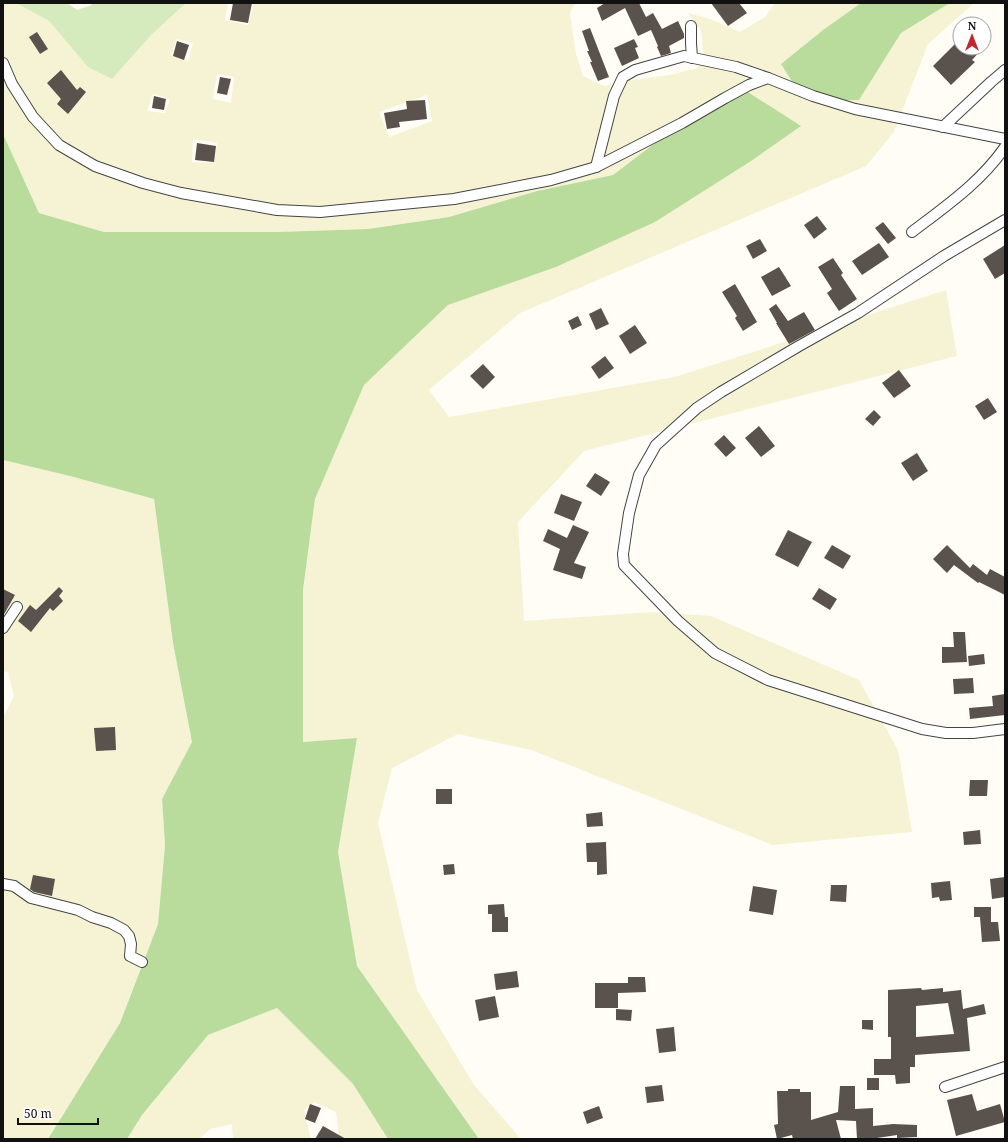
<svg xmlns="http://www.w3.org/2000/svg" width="1008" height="1142" viewBox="0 0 1008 1142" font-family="'Noto Serif',serif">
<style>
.farmland{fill:#f6f3d4;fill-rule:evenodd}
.green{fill:#d5ebbd}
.forest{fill:#b9dc9c}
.building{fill:#5a524d;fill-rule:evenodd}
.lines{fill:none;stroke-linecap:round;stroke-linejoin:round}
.street-casing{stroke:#444;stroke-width:12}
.street{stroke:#fff;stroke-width:10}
</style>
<rect width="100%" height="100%" fill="#fffdf5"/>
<g class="farmland">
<path d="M3,3h13l33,18 39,46 63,-32 35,-32h42l-3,17 23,5 6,-22h321l-5,11 6,40 7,22 21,10 26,-6 40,-5 27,-7 7,-8 -3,-29 -13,-18 22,6 30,13 25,-15 10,-14h86l-38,27 -42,34 78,36 42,-67 49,-30h24l-46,41 -34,88 -28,34 -346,147 -91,77 20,27 226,-40 271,-87 11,66 -373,95 -66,71 6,99 128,-9 59,4 148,64 39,70 14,82 -139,13 -242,-95 -73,-16 -66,34 -14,55 39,167 57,95 47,54h-42l-122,-173 -19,-114 19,-114 -54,4v-152l12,-91 49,-114 84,-80 108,-38 107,-130 -50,38 -76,16 -88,26 -81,12 -91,3h-173l-65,-19 -36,-79zM177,39l16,4 -5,18 -17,-6zM217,74l17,3 -3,26 -18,-4zM153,94l17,5 -5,14 -18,-2zM427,95l5,26 -43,16 -10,-25zM193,139l24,4 -3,20 -22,-1z"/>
<polygon points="3,460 70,476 154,499 173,643 192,742 162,799 165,845 158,924 120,1023 48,1139 3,1139 3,718 14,696 8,672 3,671"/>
<polygon points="277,1008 353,1084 388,1139 339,1139 336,1112 314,1102 304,1110 311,1139 233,1139 232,1124 210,1129 199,1139 127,1139 142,1115 208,1035"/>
</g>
<polygon class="green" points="16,3 67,3 77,10 92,5 91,3 186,3 151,35 112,79 88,67 49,21"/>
<g class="forest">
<polygon points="861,3 950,3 901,33 859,100 822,101 797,89 781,64 823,30"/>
<polygon points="743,89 801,126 751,161 655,222 556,267 448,305 364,385 315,499 303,590 303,742 357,738 338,852 357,966 479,1139 388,1139 353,1084 277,1008 208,1035 142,1115 127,1139 48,1139 120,1023 158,924 165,845 162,799 192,742 173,643 154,499 70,476 3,460 3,134 39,213 104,232 277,232 368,229 449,217 537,191 613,175 663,137"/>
</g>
<g class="building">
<polygon points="233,3 252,3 248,23 230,20"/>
<polygon points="605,3 639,3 646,17 653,13 662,29 678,21 684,34 684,38 669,46 671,53 661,56 657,47 658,46 651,30 638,36 625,8 602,21 597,8"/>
<polygon points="711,3 739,3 747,13 728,26"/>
<polygon points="590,28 609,77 598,81 590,62 592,62 587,51 589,51 582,31"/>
<polygon points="37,32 48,49 40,54 29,37"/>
<polygon points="634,39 638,47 635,48 639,58 622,66 614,48"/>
<polygon points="177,41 189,45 184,60 173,56"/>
<polygon points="956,43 960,48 983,48 972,60 975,62 951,85 933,66"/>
<polygon points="61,70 77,90 80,87 86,92 68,114 57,104 61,99 47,83"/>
<polygon points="220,77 231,79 227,95 217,93"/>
<polygon points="154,96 166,99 164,110 152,108"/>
<polygon points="425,100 427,119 399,122 400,127 387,129 384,113 407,109 406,101"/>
<polygon points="197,143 216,146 214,162 195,160"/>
<polygon points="817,216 827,229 814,239 804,225"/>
<polygon points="883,222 896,238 888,244 875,228"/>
<polygon points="760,239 767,251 753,259 746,246"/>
<polygon points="879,243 889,257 862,275 852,261"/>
<polygon points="1005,245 1005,273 995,279 983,259"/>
<polygon points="833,258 843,273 841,275 857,299 839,311 827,293 832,289 818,267"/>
<polygon points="779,267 791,286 772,296 761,277"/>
<polygon points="735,284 757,322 743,331 735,318 737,316 722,292"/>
<polygon points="776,304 788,321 804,312 815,330 789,344 776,323 777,323 769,309"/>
<polygon points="601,308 609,324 596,330 589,314"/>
<polygon points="578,316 582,325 572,330 568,321"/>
<polygon points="635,325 647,343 630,354 619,336"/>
<polygon points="605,356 614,368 599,379 591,367"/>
<polygon points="483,364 495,377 483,389 470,376"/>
<polygon points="899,370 911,386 894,398 882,383"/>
<polygon points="988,398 997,412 984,420 975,406"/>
<polygon points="874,410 881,417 873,426 865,419"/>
<polygon points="759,426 775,446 761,457 745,438"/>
<polygon points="724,435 736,448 726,457 714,444"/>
<polygon points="917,453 928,471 913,481 901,463"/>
<polygon points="595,473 610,482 601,496 586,486"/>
<polygon points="561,494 582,502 574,521 554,513"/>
<polygon points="573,525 589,532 574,563 586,567 582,579 553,570 560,549 543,541 548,529 567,538"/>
<polygon points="788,530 812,542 798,567 775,555"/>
<polygon points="832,545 851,556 843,569 824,558"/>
<polygon points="947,545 970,568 973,564 987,575 990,569 1005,577 1005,595 979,582 978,583 954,565 947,573 933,559"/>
<polygon points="59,587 63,591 59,596 63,601 53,611 50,608 31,632 18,621 30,605 36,610"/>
<polygon points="819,588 837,599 830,610 812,599"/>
<polygon points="3,589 15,595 3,616"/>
<polygon points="953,632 965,632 967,662 942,663 942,647 954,647"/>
<polygon points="984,654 985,664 969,666 968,656"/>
<polygon points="973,678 974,693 954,694 953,679"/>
<polygon points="1005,694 1005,715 970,719 969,708 993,706 992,696"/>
<polygon points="115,727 116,750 96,751 94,728"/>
<polygon points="970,780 988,780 987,796 969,796"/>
<rect x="436" y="789" width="16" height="15"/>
<polygon points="602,812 603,826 587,827 586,814"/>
<polygon points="980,830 981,844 964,845 963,832"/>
<polygon points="606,842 607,874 597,875 597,862 587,862 586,843"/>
<polygon points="454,864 455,874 444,875 443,865"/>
<polygon points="33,875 55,879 52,896 34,892 30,889"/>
<polygon points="1005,877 1005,897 992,899 990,879"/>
<polygon points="950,881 952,900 940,901 939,897 932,898 931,883"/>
<polygon points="831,885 847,885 846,902 830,901"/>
<polygon points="753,886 777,890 773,915 749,911"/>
<polygon points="504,904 505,917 508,917 508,932 492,932 492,914 488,914 488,905"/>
<polygon points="974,907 991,907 991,922 998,922 1000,941 982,942 980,917 974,917"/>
<polygon points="517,971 519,987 496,990 494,974"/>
<polygon points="628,977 645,977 646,992 618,993 618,1008 595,1008 595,983 628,983"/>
<path d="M921,988l1,2 21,-2v4l18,-2 2,19 21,-5 2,10 -19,4 3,33 -55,4v12h-5v16l-14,1 -1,-9h-21v-16h17v-22h-3v-47zM948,1003l6,31 -38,3v-31z"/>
<polygon points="495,996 499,1017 479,1021 475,1000"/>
<polygon points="616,1009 632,1010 631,1021 616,1020"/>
<polygon points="862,1020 873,1020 873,1030 862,1029"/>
<polygon points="674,1027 676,1051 659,1053 656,1029"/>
<rect x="867" y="1078" width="12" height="12"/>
<polygon points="662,1085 664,1101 647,1103 645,1087"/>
<polygon points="840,1086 855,1086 855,1109 873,1108 873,1126 893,1124 917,1125 917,1137 897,1138 897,1135 877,1138 877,1139 857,1139 856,1121 836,1120 841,1139 793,1139 792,1135 777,1139 774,1125 778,1124 777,1091 788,1091 788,1089 800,1089 800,1092 811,1092 811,1120 838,1112"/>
<polygon points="972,1094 977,1111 1000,1104 1005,1122 956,1136 947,1100"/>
<polygon points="310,1104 321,1108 315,1123 305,1119"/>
<polygon points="599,1106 603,1118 587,1124 583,1112"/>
<polygon points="323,1126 346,1139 315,1139"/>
</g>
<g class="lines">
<defs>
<g id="street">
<polyline points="691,26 691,43 692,58"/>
<polyline points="3,63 12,84 33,117 59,145 95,166 143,183 181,193 277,210 320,212 454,199 551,180 596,167 682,123 725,98 749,85 768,78 813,96 855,109 1005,139"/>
<polyline points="943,127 991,82 1005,70"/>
<polyline points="596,167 614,96 623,77 635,70 684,56 736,67 768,78"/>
<polyline points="1005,220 944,256 858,313 799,346 721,392 697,408 656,445 639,475 629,513 623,554 624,565 678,621 715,653 768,680 922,729 946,733 973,733 1005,729"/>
<path d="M912,232c34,-26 69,-50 93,-85"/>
<polyline points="3,628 17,607"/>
<polyline points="3,884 14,886 31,898 78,910 92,917 111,923 124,930 129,936 131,944 130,956 142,962"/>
<polyline points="945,1087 1005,1067"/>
</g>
</defs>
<use href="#street" class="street-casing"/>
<use href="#street" class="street"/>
</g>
<rect width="1008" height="1142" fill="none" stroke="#111111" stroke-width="8"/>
<g transform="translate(972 36)"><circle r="19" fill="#ffffff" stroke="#a0a0a0"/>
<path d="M0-3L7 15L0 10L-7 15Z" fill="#c4262e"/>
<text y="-6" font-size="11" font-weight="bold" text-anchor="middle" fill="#111111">N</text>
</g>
<path d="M18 1118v6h80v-6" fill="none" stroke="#111111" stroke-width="2"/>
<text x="24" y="1118" font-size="12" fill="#111111" stroke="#ffffff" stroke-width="3" paint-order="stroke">50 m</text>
</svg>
